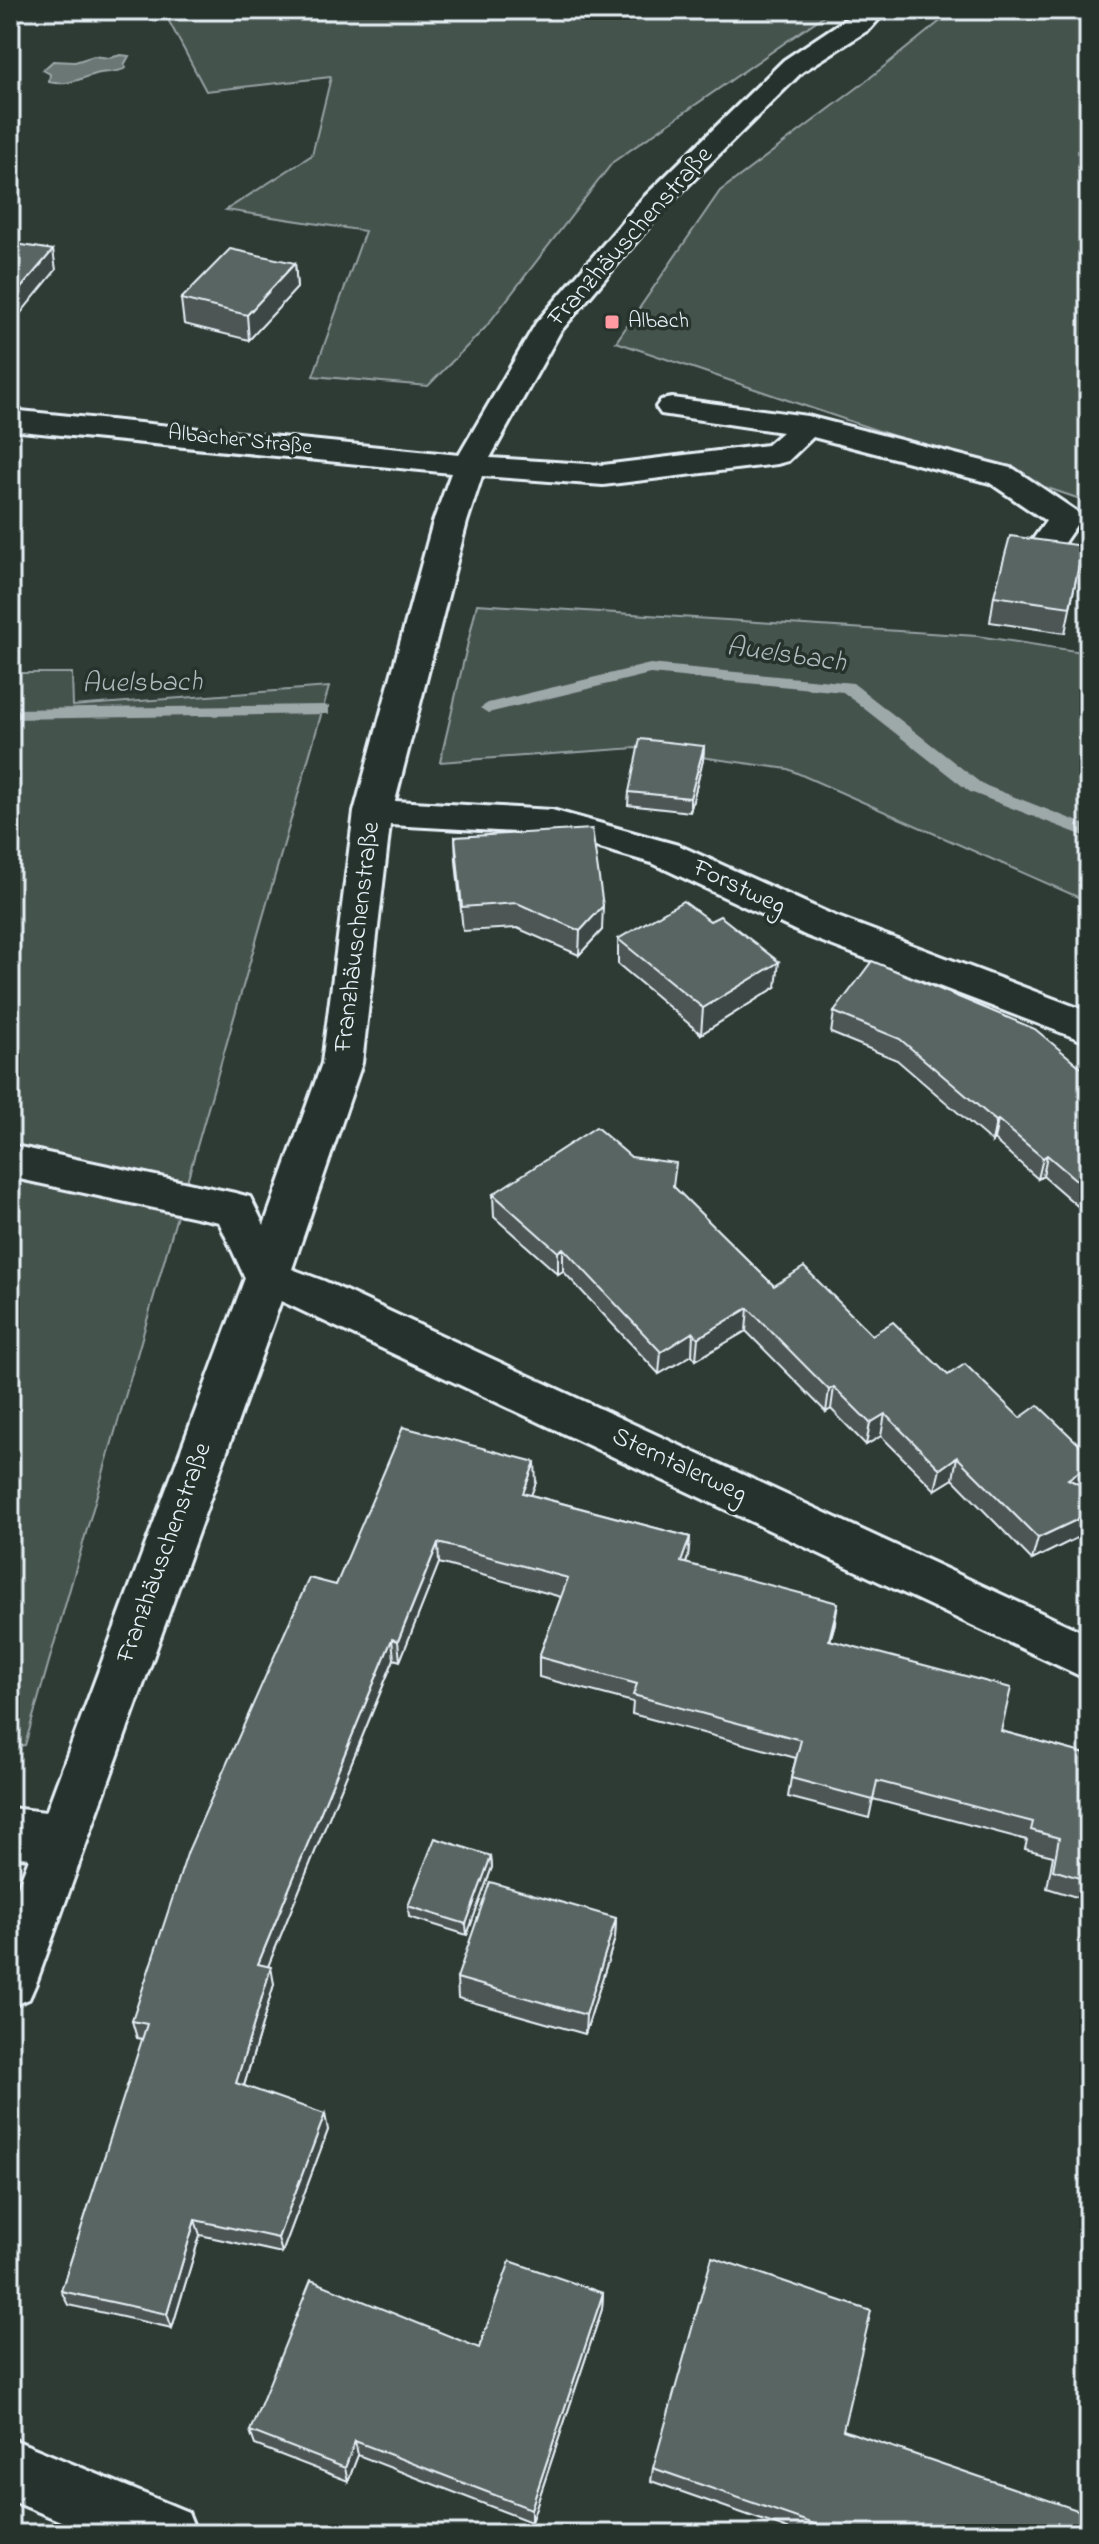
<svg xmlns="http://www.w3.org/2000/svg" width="1099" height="2544" viewBox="0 0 1099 2544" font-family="'Indie Flower',sans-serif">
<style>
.green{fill:#45524e;stroke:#96a2a3;stroke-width:2}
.water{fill:#6b7775;stroke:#9da8a9;stroke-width:2}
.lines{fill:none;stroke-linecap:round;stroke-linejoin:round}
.stream{fill:#9da8a9;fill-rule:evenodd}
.minor-casing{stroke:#e8f1f8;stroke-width:6}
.minor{fill:#26332d;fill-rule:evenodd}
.wall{fill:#4d5755;stroke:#e8f1f8;stroke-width:2}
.shaded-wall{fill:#3e4745;stroke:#e8f1f8;stroke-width:2}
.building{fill:#596563;stroke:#e8f1f8;stroke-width:2}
.poi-dot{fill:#ff9aa2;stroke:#26332d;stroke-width:3}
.labels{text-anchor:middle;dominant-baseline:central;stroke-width:7;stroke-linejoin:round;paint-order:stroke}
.far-poi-label{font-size:22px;fill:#e8f1f8;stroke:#26332d;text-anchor:start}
.far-street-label{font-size:22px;fill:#e8f1f8;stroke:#26332d}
.street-label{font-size:26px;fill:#e8f1f8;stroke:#26332d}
.water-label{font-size:28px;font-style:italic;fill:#b0babd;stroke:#26332d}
</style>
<rect width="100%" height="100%" fill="#2e3b35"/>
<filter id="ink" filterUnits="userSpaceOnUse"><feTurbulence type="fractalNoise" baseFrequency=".0125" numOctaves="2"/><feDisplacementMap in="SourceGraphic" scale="16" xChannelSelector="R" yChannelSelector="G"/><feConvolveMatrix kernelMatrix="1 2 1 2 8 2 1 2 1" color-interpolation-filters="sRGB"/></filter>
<g filter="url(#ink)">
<g class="green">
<polygon points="163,10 832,10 613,162 485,328 428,386 313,376 365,231 226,210 312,155 331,77 206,91"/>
<polygon points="954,10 1089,10 1089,502 616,342 720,191 861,85"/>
<polygon points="477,604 977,636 1089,653 1089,902 788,769 636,748 440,762"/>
<polygon points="10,673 72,673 73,706 329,687 25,1745 10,1747"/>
</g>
<path class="water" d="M121,55l8,1 -5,9 2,3c-9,5 -16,3 -26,5 -19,4 -30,14 -51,9l1,-8 -7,-4 10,-9 22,1 19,-6 15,2z"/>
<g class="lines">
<g class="stream">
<polygon points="650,664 853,683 982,784 1089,826 1089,838 970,792 843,692 650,674 488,713 480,708 488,703"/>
<polygon points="323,705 329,706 329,714 10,719 10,709"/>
</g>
<defs>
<g id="minor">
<polygon points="859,10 887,10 870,29 802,72 662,211 560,332 490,458 603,465 767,445 782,432 661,414 656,407 661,400 672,398 807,416 1014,469 1076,511 1081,518 1057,553 1045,556 1033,553 1028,546 1046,521 990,483 813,437 788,461 777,464 603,485 482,476 467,522 395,801 552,810 678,845 835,916 1089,1012 1089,1043 807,936 652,863 551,834 390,825 362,1063 292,1269 324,1281 1089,1635 1089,1680 281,1301 37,1981 29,1999 10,2007 10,1908 29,1858 10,1856 10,1808 46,1812 245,1278 219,1222 10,1177 10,1145 235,1193 250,1197 264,1225 322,1063 354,812 433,522 451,473 10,430 10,410 459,455 536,323 642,199 784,60"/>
<polygon points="10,2438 188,2512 197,2534 92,2534 10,2500"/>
</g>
</defs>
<use href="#minor" class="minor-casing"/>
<use href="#minor" class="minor"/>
</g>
<g class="wall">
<polygon points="295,263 297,288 249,340 184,324 181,299"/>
<polygon points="1083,546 1065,633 990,622 994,596"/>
<polygon points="704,746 703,760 690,812 628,805 629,792"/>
<polygon points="455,837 602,930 579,955 517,928 463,931 456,861"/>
<polygon points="618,939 776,987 701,1034 618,964"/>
<polygon points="834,1012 1089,1074 1089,1216 1043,1176 1038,1179 994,1140 992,1142 897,1060 831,1033"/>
<polygon points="631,1157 674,1187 774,1286 872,1335 948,1375 1020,1418 1089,1454 1089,1482 1083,1486 1089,1489 1089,1532 1032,1560 953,1479 935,1490 881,1436 866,1445 831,1409 826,1412 746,1331 696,1360 692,1355 659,1374 563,1271 558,1274 494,1217 493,1194"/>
<polygon points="536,1482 531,1495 690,1537 688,1557 686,1564 835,1623 830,1640 1001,1731 1089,1755 1089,1901 1047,1888 1053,1856 1025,1849 1027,1840 873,1799 869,1818 788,1797 791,1778 796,1758 632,1714 633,1702 539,1677 539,1657 561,1597 439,1563 400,1661 394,1659 268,1966 274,1984 244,2086 328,2130 282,2253 200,2235 172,2328 68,2305 61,2291 143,2039 137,2038 132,2021 336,1585"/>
<polygon points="491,1856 492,1867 467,1935 409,1917 408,1906"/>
<polygon points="616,1918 615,1938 585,2034 458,1998 457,1978"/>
<polygon points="603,2293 602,2309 531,2522 358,2455 348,2481 255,2445 250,2431 479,2348"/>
<polygon points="843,2430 1089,2534 802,2534 651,2481 653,2468"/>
</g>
<g class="shaded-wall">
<polygon points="53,250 56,270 12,324 10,312 10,301"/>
<polygon points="295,263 297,288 249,340 247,315"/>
<polygon points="704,746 703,760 690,812 690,798"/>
<polygon points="603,906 602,930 579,955 580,931"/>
<polygon points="779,962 776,987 701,1034 703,1008"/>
<polygon points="998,1120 994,1140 992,1142 996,1121"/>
<polygon points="1047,1155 1043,1176 1038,1179 1043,1158"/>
<polygon points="563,1248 563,1271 558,1274 558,1252"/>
<polygon points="748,1308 746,1331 696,1360 698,1338"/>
<polygon points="693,1332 692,1355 659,1374 661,1352"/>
<polygon points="834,1387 831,1409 826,1412 829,1390"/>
<polygon points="885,1414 881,1436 866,1445 870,1423"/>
<polygon points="957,1457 953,1479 935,1490 940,1469"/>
<polygon points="535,1462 536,1482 524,1514 523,1493"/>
<polygon points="1089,1465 1089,1482 1061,1501 1068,1479"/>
<polygon points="1089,1514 1089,1532 1032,1560 1038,1538"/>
<polygon points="690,1537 688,1557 679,1583 681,1562"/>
<polygon points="438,1543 439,1563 400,1661 398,1641"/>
<polygon points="838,1603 835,1623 825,1659 829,1640"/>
<polygon points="392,1639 394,1659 262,1981 258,1964"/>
<polygon points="491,1856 492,1867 467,1935 466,1924"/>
<polygon points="616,1918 615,1938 585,2034 586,2015"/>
<polygon points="271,1967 274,1984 240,2099 236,2083"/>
<polygon points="325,2114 328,2130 282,2253 278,2238"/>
<polygon points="195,2220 200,2235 172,2328 167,2314"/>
<polygon points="603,2293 602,2309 531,2522 531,2509"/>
<polygon points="355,2441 358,2455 348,2481 345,2468"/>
</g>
<g class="building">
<polygon points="10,243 53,250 10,301"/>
<polygon points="230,249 295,263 247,315 181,299"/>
<polygon points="1010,536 1083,546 1070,607 994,596"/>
<polygon points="640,739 704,746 690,798 629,792"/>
<polygon points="592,829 603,906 580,931 517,903 462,907 455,837"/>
<polygon points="683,901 710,921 720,916 779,962 703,1008 618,939"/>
<polygon points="872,961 1035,1029 1089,1074 1089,1191 1047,1155 1043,1158 998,1120 996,1121 900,1039 834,1012"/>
<polygon points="596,1127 631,1157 676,1163 673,1186 774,1286 804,1267 872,1335 893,1322 948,1375 965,1364 1020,1418 1038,1405 1089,1454 1089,1465 1068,1479 1089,1489 1089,1514 1038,1538 957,1457 940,1469 885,1414 870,1423 834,1387 829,1390 748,1308 698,1338 693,1332 661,1352 563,1248 558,1252 493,1194"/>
<polygon points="403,1427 535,1462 523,1493 690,1537 681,1562 838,1603 829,1640 1011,1688 1001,1731 1089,1755 1089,1881 1053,1870 1059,1838 1031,1830 1033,1822 877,1781 873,1800 791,1778 801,1740 633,1695 637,1684 539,1657 568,1578 438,1543 398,1641 392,1639 258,1964 271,1967 236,2083 325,2114 278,2238 195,2220 167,2314 61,2291 147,2024 132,2021 188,1851 309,1578 336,1585"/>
<polygon points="435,1838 491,1856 466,1924 408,1906"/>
<polygon points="490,1882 616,1918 586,2015 457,1978"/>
<polygon points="712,2257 871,2311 843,2430 1089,2514 1089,2534 843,2534 653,2468"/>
<polygon points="510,2261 603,2293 531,2509 355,2441 345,2468 250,2431 311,2280 479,2348"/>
</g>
</g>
<rect class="poi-dot" x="604" y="314" width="16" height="16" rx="4"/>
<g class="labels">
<g class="far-poi-label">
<text x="628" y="322">Albach</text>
</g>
<g class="far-street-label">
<text transform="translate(240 441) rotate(6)">Albacher Straße</text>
</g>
<g class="street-label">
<text transform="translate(631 237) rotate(-48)">Franzhäuschenstraße</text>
<text transform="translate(739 888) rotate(25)">Forstweg</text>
<text transform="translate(358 937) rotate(-83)">Franzhäuschenstraße</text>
<text transform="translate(679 1466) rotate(25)">Sterntalerweg</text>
<text transform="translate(165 1553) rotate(-70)">Franzhäuschenstraße</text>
</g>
<g class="water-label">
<text transform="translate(786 656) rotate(8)">Auelsbach</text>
<text transform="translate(142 684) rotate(-1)">Auelsbach</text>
</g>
</g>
<rect width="1099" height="2544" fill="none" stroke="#26332d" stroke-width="40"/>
<rect x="20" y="20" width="1059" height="2504" fill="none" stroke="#e8f1f8" stroke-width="3" filter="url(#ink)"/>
</svg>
